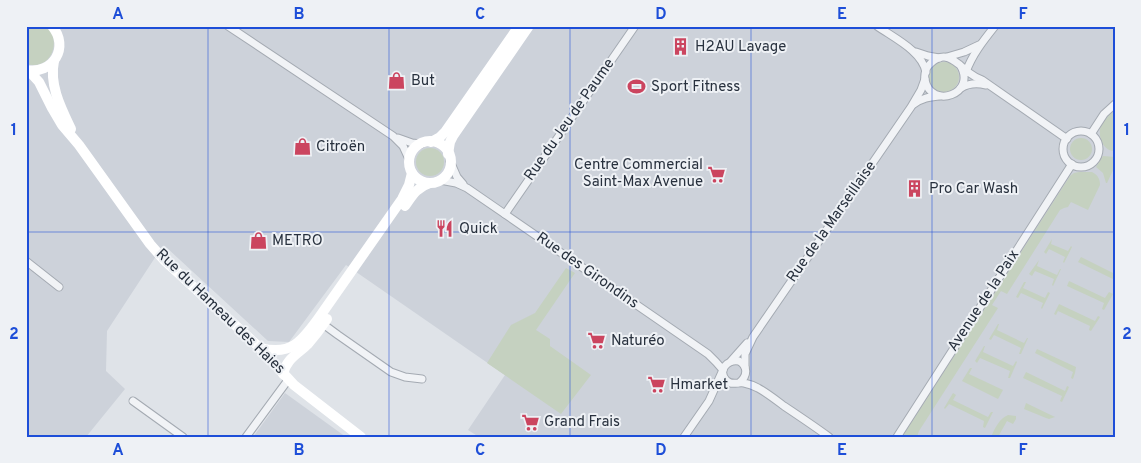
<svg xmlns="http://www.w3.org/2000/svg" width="1141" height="463" viewBox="0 0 1141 463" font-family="Overpass,sans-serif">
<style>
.built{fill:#cdd2da}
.green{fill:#c5d1c0}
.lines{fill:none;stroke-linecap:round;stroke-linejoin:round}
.street-casing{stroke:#a4aab2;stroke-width:9}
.street{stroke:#f1f3f6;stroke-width:7}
.secondary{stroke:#fff;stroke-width:10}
.grid{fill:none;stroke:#1d4ed8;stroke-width:1;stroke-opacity:0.55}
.labels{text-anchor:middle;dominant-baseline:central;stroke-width:4;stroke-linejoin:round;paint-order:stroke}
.poi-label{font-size:15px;fill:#28313e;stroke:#eef1f5;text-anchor:start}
.street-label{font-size:15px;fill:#28313e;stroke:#eef1f5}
.neatline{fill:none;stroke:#1d4ed8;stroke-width:2}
.grid-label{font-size:16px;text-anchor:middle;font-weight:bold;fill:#1d4ed8}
</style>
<rect width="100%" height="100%" fill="#dfe3e8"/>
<g class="built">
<polygon points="26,26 1115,26 1115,437 479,437 468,430 505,375 346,265 289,342 268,341 167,248 164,248 158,253 107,331 106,371 125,389 86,437 26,437"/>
<polygon points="285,393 346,437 253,437"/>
</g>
<g class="green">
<path d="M26,26c5,0 12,-1 17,0 19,6 13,46 -17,38z"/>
<circle cx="944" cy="77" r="15"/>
<path d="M1115,110v41c-12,1 -18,-16 -14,-25 3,-6 9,-12 14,-16z"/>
<circle cx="1081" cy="149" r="11"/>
<circle cx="430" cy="162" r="14"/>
<polygon points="1103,156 1115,157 1115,166 1107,183 1106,183 1103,173 1096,167"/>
<path d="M1079,172h13c6,3 8,7 8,13l-12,25 -17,-8 -3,5 -4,1 -4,2 -53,84 -6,-3 -9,14 6,3 -79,123 -2,6h-15l168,-261 4,-3z"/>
<polygon points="1052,239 1051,244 1068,251 1071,246 1072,247 1064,263 1063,262 1065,257 1049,249 1046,254 1044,252"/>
<polygon points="1081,257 1115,274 1115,280 1078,262"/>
<polygon points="1039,260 1037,266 1057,275 1060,269 1061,269 1053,286 1052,285 1054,279 1035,271 1032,276 1029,274"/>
<polygon points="566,268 575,273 536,330 550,339 550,346 591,375 561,414 487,363 511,325 535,313"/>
<polygon points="1069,281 1105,298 1109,292 1113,294 1104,310 1102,309 1104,303 1067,286"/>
<polygon points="1024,282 1026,282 1023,288 1045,298 1048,292 1050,293 1042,309 1041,308 1043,303 1021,293 1018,298 1016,297"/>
<polygon points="1059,304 1095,321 1098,316 1100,317 1091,331 1089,330 1090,326 1058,311 1056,315 1054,314"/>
<polygon points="998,324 999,324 997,330 1024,343 1027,338 1028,338 1021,354 1019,354 1021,348 994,335 991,340 989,339"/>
<polygon points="984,346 985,346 983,352 1013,366 1016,361 1017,362 1010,378 1008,378 1010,371 980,358 977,363 975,361"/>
<polygon points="1037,349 1076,367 1075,373 1073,379 1071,378 1073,372 1035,353"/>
<polygon points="970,368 972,368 969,374 1003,390 998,399 962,381"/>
<polygon points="1026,372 1065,391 1067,386 1069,387 1062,402 1060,401 1062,396 1023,378"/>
<polygon points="953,393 956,395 953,400 988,417 991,412 993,412 985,428 983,427 984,421 949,404 945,409 944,408"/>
<polygon points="1026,403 1055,417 1049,419 1046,418 1024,409"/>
<path d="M1008,415l8,1v3l-3,5 -6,-3 -9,16h-7c4,-9 8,-18 17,-22z"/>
</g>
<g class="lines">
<defs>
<g id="street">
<polyline points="228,26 393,136 403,146 409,159"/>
<path d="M877,26c17,12 45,25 49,46"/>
<polyline points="916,52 928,56 939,58"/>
<polyline points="947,57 964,52 979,45"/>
<path d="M960,65c18,29 -29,45 -35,15 -1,-6 1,-13 6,-17 15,-14 26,0 37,9 4,3 9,6 14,8l85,59"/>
<path d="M966,72c6,-17 17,-31 29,-46"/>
<path d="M961,88c8,-5 16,-5 25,-3"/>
<path d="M914,104c8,-6 15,-7 25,-8"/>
<circle cx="1081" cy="149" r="18"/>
<polyline points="1091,134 1104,114 1115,104"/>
<polyline points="398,138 412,143 421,144"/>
<polyline points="450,161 457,177 463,184"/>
<polyline points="440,180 456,183 467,188 708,354 716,362 723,370"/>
<polyline points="505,214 635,26"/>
<polyline points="26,261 59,287"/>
<polyline points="321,321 323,324 338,335 391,372 405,377 422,379"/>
<polyline points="731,361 747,343"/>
<polyline points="745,367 745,354 753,337 911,107 921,90 925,79"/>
<path d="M739,383c9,-7 9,-17 0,-22 -11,-2 -22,9 -13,19 5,6 11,2 18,3 5,1 10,3 14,5 9,5 18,12 26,18 15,10 30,20 45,31"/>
<polyline points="133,401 183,437"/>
<polyline points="246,437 288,380"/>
<polyline points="684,437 709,401 722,372"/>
<polyline points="897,437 1072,164"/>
</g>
</defs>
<use href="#street" class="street-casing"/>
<use href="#street" class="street"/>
<g class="secondary">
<path d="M54,61c-5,24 7,47 17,68"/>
<path d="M26,70c27,5 44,-23 26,-44"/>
<polyline points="29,71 39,82 52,108 62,125 79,145 150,244 164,260 260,348 294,385 361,437"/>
<circle cx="430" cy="162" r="21"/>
<polyline points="431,142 440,137 445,132 519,26"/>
<polyline points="448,154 450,142 453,136 529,26"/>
<path d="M405,206c7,-10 12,-19 25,-23"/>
<path d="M261,348c30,8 41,-7 57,-29l84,-120 7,-14 3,-12"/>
<path d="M283,374c3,-15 15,-20 25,-30 7,-8 13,-16 19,-25"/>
</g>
</g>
<path class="grid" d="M208,26v411M389,26v411M570,26v411M751,26v411M932,26v411M26,232h1089"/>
<defs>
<symbol id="building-bare" viewBox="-9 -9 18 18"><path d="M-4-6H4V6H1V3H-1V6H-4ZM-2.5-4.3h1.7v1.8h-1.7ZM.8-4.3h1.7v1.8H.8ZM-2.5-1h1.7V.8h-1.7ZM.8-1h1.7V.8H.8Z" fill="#cb455f" stroke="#eef1f5" stroke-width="2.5" paint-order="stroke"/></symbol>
<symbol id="shop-bare" viewBox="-9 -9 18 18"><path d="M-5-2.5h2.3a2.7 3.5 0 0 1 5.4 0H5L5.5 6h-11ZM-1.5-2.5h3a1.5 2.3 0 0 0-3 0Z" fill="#cb455f" stroke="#eef1f5" stroke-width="2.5" paint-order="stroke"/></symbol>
<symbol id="stadium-bare" viewBox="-9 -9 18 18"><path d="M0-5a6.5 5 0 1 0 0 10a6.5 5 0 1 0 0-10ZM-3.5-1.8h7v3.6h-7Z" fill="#cb455f" stroke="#eef1f5" stroke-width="2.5" paint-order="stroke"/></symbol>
<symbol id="supermarket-bare" viewBox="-9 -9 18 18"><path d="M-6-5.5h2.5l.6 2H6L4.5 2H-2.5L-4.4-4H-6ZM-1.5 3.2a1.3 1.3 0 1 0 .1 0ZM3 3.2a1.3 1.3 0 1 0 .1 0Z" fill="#cb455f" stroke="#eef1f5" stroke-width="2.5" paint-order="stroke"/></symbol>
<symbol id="restaurant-bare" viewBox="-9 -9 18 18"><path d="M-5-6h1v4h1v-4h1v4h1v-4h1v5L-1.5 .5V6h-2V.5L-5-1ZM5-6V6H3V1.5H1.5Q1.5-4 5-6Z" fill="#cb455f" stroke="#eef1f5" stroke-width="2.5" paint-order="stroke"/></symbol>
</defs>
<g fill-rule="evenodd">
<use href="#building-bare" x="668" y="34" width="25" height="25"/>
<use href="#shop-bare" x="384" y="68" width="25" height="25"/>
<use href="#stadium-bare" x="624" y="74" width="25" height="25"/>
<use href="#shop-bare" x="290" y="134" width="25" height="25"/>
<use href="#supermarket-bare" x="704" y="162" width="25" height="25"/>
<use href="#building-bare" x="902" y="176" width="25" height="25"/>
<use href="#restaurant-bare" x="432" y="216" width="25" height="25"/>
<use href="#shop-bare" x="246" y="228" width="25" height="25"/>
<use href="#supermarket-bare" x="584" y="328" width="25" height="25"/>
<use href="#supermarket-bare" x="644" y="372" width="25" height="25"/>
<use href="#supermarket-bare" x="518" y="410" width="25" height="25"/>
</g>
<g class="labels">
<g class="poi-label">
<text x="695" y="47">H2AU Lavage</text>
<text x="411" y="81">But</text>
<text x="651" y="87">Sport Fitness</text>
<text x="316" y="147">Citroën</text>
<text x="703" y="165" text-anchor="end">Centre Commercial<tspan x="703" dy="17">Saint-Max Avenue</tspan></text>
<text x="929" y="189">Pro Car Wash</text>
<text x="459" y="229">Quick</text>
<text x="272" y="241">METRO</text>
<text x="611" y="341">Naturéo</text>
<text x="670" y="385">Hmarket</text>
<text x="544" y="422">Grand Frais</text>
</g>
<g class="street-label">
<text transform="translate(570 120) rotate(-55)">Rue du Jeu de Paume</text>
<text transform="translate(832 222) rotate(-55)">Rue de la Marseillaise</text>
<text transform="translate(587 271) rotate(35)">Rue des Girondins</text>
<text transform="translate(984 301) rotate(-57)">Avenue de la Paix</text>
<text transform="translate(220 312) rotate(44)">Rue du Hameau des Haies</text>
</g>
</g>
<rect width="1141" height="463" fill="none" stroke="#eef1f5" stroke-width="55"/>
<rect x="28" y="28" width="1086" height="408" class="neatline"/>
<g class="grid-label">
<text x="118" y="19">A</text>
<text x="299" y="19">B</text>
<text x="480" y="19">C</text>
<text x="661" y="19">D</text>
<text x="842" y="19">E</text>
<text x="1023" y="19">F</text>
<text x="14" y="135">1</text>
<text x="1127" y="135">1</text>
<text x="14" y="339">2</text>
<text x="1127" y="339">2</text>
<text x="118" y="455">A</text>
<text x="299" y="455">B</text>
<text x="480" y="455">C</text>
<text x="661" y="455">D</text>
<text x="842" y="455">E</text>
<text x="1023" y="455">F</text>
</g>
</svg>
